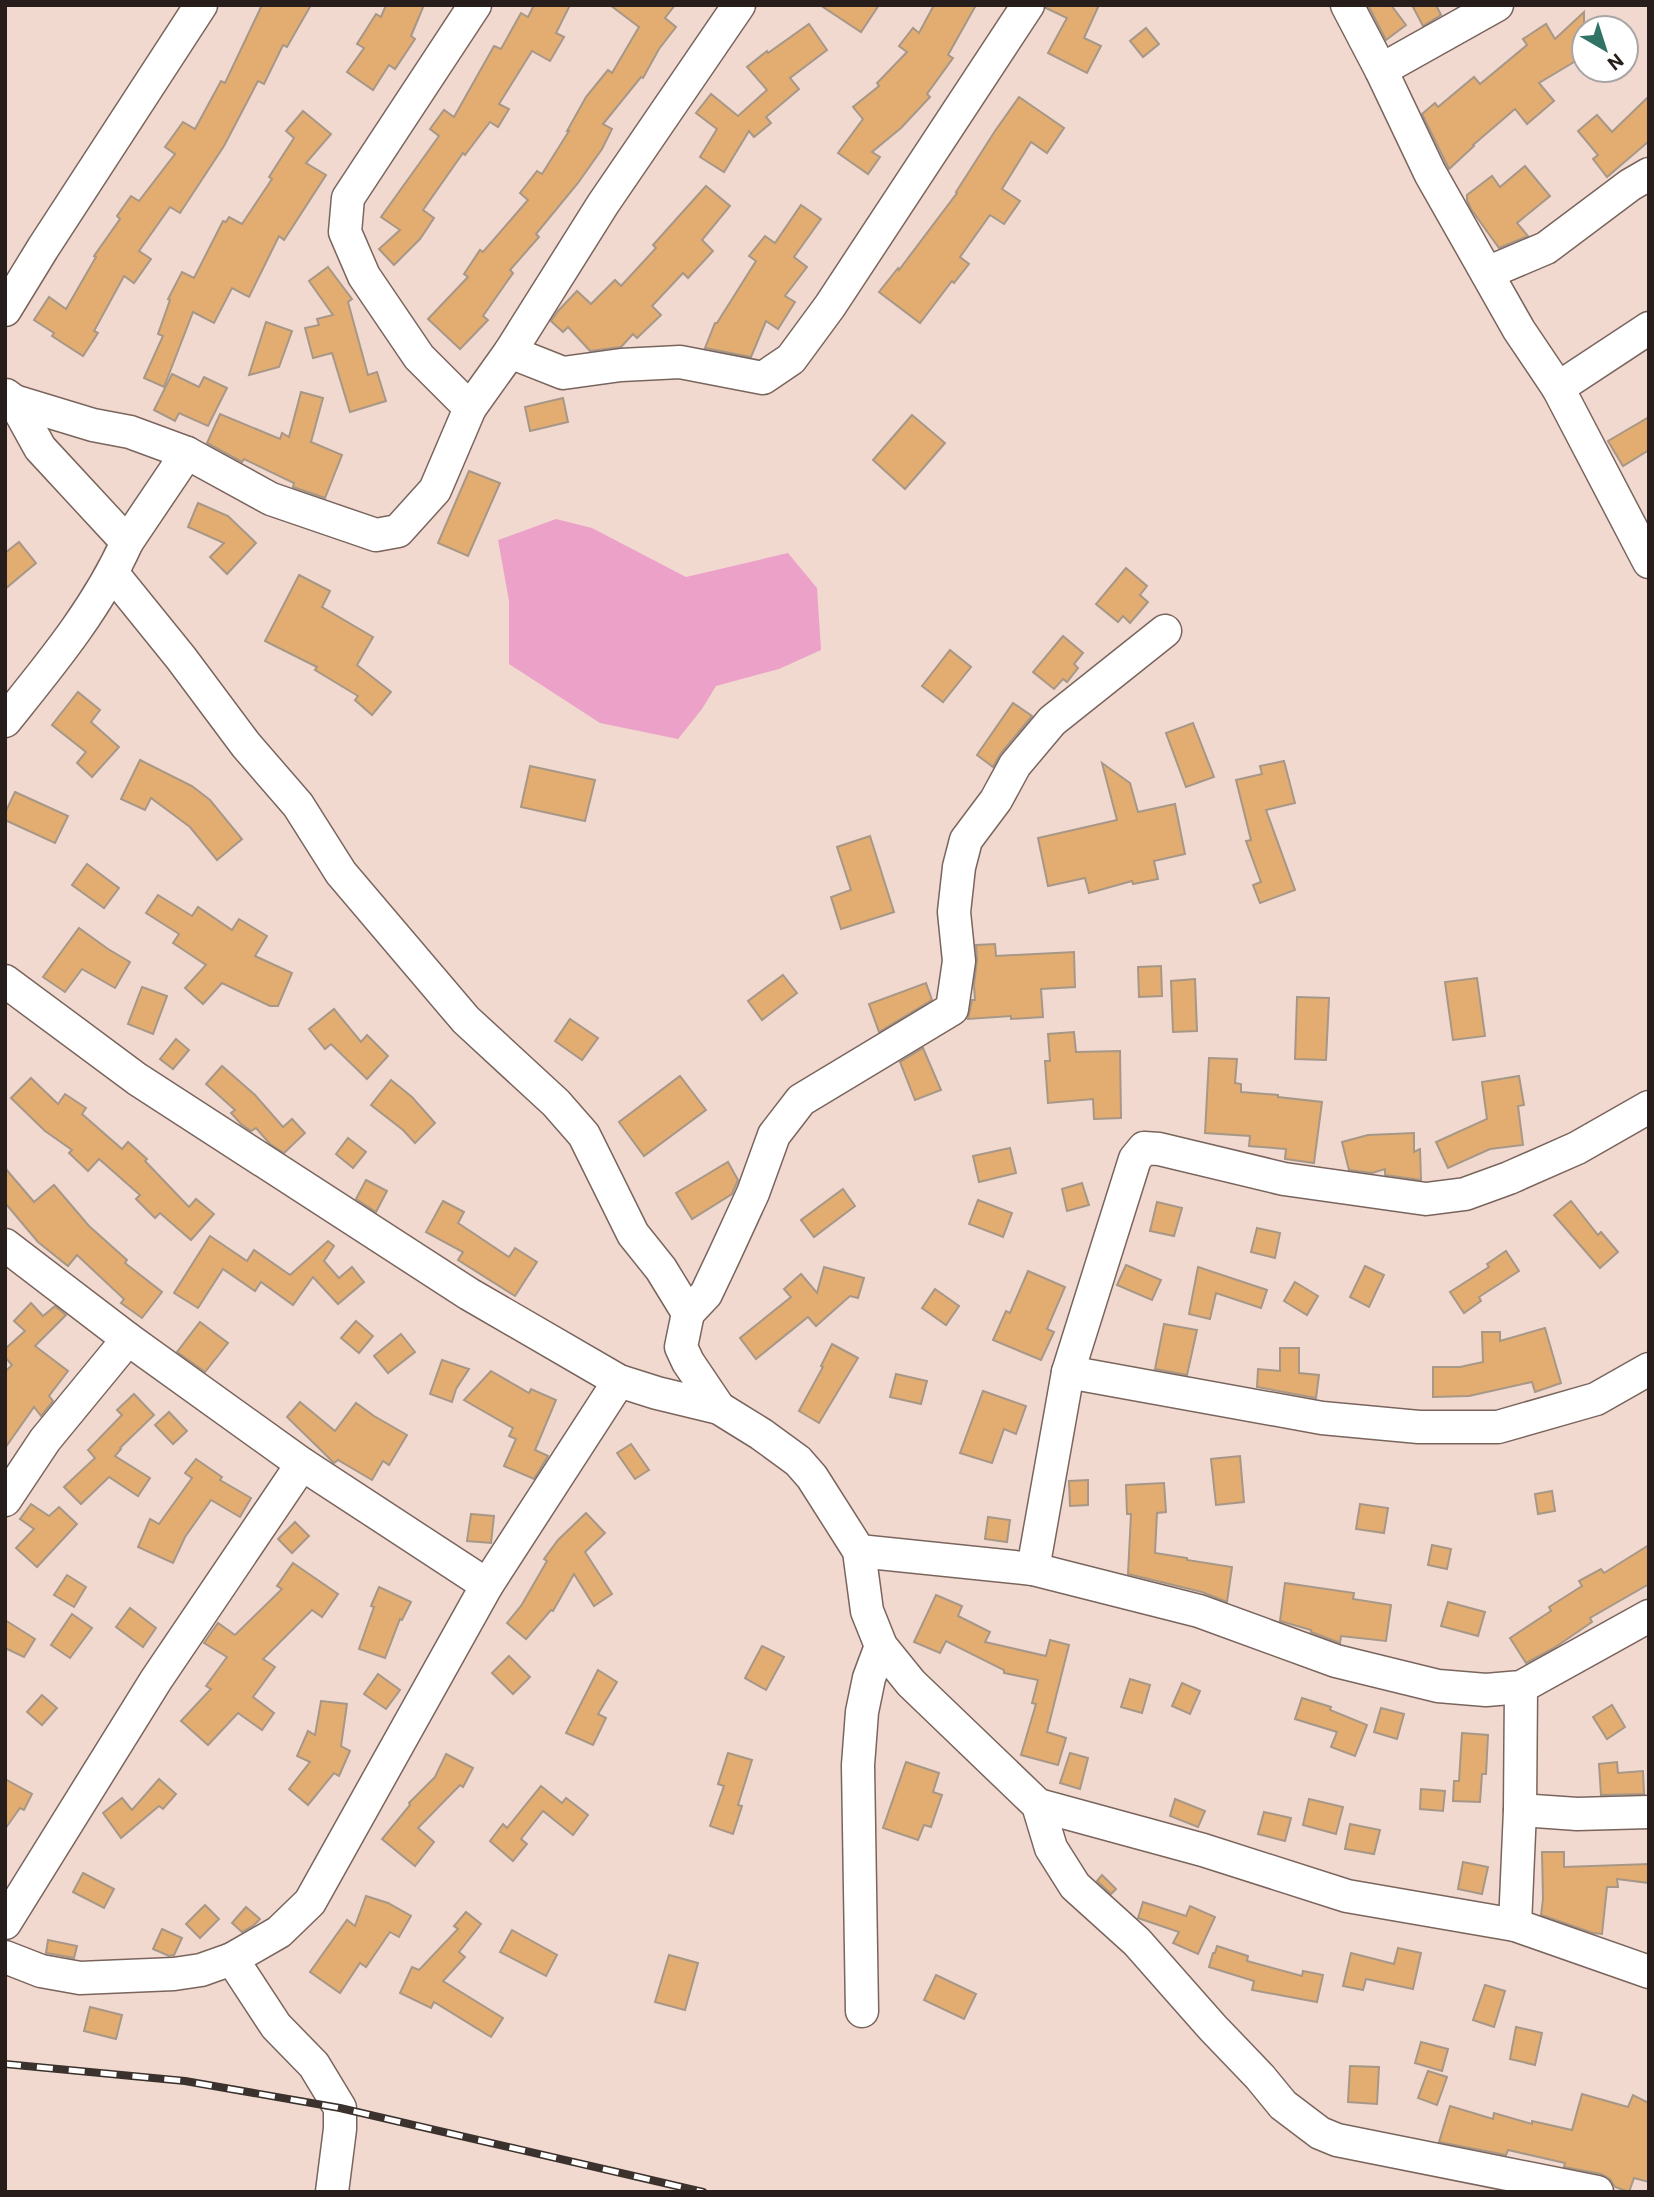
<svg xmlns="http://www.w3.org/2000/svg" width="1654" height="2197" viewBox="0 0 1654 2197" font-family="Roboto,sans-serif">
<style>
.water{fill:#eca2c8}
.building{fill:#e3ad71;stroke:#a79787;stroke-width:2}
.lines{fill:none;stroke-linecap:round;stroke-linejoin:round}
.minor-casing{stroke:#7a655d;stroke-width:35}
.minor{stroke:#fff;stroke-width:32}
.rail-casing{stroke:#3b312d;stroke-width:8}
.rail{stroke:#fff;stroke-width:5;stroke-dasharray:16;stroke-linecap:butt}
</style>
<rect width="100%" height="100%" fill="#f1d9d0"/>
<polygon class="water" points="556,519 592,528 686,577 788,553 817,588 821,650 779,669 716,686 702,709 678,739 600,723 509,664 509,601 498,540"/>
<g class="building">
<polygon points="262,5 311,5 287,47 283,45 264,84 258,81 224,146 180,213 170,207 139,251 151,259 134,283 124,276 94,331 98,333 83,356 52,336 54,333 34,320 49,297 66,309 96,257 94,256 120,219 117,216 131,196 139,201 175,154 165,147 183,122 195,129 221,81 225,83"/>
<polygon points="386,5 424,5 411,36 415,39 395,69 389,65 373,90 347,72 364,48 357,44 376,14 381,17"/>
<polygon points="534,5 570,5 556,33 564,37 550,61 532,51 499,104 509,109 498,127 490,122 465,155 463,153 423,210 434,218 420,239 394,265 379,249 400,230 381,217 439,136 430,129 444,110 454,117 494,46 501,49 521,13 528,17"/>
<polygon points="610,5 675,5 665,18 676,27 659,49 643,78 641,77 603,124 612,129 602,149 578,183 536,234 539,237 510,270 513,273 483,316 488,320 460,349 428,319 468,277 464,274 480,250 483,252 528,200 520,193 537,171 542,174 569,131 567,131 586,97 608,70 612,73 639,27"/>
<polygon points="820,5 879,5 861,32"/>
<polygon points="934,5 976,5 948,55 953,58 927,94 930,97 901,128 872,152 880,157 868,174 838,153 863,119 853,107 879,86 877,83 907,52 899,46 913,28 919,33"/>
<polygon points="1046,5 1099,5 1084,38 1101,46 1087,73 1048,53 1067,18 1046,8"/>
<polygon points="1368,5 1391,5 1406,25 1386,40"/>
<polygon points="1412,5 1436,5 1441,15 1423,26"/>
<polygon points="1584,12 1584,56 1539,83 1554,101 1527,124 1515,109 1473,145 1474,146 1449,169 1422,114 1435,103 1438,107 1474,77 1480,84 1527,45 1523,39 1546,24 1555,39"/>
<polygon points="809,24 827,50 790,78 799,89 766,117 771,123 754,137 749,131 724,172 700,157 717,129 696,113 711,94 738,116 767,90 747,67 767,51 768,53"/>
<polygon points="1146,28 1159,44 1143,57 1130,41"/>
<polygon points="1649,96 1649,141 1607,177 1593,159 1598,155 1578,131 1597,115 1612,132"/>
<polygon points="1019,97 1064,128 1047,153 1031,142 1002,189 1020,201 1004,224 990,215 960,257 969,264 954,283 952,281 920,323 879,292 898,268 899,270 957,193 956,192 995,131"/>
<polygon points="303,111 331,134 306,163 326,175 284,240 279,236 249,297 232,288 214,323 193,312 164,387 144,378 163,336 158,334 170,300 168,299 182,272 194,278 223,221 226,222 229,217 242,224 272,179 269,177 294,138 286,131"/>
<polygon points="1525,166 1550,196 1517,223 1528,236 1499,248 1471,209 1467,200 1467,195 1492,176 1500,187"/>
<polygon points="706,186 730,206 702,240 713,251 688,278 683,273 652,306 661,315 637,338 633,334 621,347 590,351 568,327 563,332 551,321 558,311 577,291 591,304 615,280 621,286 656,248 653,245"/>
<polygon points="801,205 821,219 794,257 807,267 785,296 795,302 778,329 766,321 751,357 705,348 715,323 717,323 756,261 749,256 765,236 775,243"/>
<polygon points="328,267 352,299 348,302 368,375 377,372 386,401 350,412 332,353 313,358 305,328 319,325 317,319 333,315 309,281"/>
<polygon points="266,322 292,331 279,367 249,375"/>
<polygon points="172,374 199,387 204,377 227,388 208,426 179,413 175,421 154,410"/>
<polygon points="301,392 323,398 311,442 342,455 325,498 293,487 294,483 244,459 242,462 207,443 220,414 280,439 282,433 289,437"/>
<polygon points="563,398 568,422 530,431 525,407"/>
<polygon points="912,415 945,443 905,489 873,460"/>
<polygon points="1649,417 1649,450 1623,466 1608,441"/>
<polygon points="469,471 500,483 468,556 438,543"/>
<polygon points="198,503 228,516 256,543 227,574 210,557 224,543 188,527"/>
<polygon points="19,542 36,563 5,589 5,553"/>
<polygon points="1126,568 1147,586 1140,595 1148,602 1130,623 1123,616 1118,622 1096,604"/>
<polygon points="299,575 330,591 322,607 373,637 357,665 391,692 372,715 355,700 358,696 315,670 317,667 265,641"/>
<polygon points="1063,636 1083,653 1074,664 1078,668 1067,682 1063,679 1054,689 1033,672"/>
<polygon points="950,650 971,667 943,702 922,686"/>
<polygon points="78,692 100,710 91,722 119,747 92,777 77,763 86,752 52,725"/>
<polygon points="1013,703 1032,716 1001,753 993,767 977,755"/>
<polygon points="1193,723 1214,777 1186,787 1166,733"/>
<polygon points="140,760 192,786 210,800 242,839 217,860 190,827 151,798 145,810 121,799"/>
<polygon points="1284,761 1295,803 1266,810 1295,890 1260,903 1253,885 1261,882 1246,841 1251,840 1236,780 1262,774 1260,766"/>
<polygon points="1102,763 1130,783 1138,812 1175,804 1185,854 1154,861 1158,879 1133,884 1132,881 1089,893 1085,878 1048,886 1038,838 1117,820"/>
<polygon points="530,766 595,780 585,821 521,807"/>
<polygon points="15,792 68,816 55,843 5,820 5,813"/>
<polygon points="870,836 894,912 841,929 831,897 851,890 837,847"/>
<polygon points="87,864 119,888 104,908 72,885"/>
<polygon points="158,895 192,916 198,907 232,930 239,919 267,936 255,956 292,973 278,1006 270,1006 222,983 203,1004 185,988 206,965 173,943 179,934 146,913"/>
<polygon points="79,928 108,949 130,962 115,988 82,969 65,992 43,977"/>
<polygon points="995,944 996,956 1074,952 1075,987 1041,989 1043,1017 1011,1019 1011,1016 968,1019 972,1000 975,1000 974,985 977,959 976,945"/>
<polygon points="1161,966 1162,996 1139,997 1138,967"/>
<polygon points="783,975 797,993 762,1020 748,1001"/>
<polygon points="1477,978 1485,1036 1453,1040 1445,982"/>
<polygon points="1195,979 1197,1031 1173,1032 1171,981"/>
<polygon points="926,983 932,1000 879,1032 869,1004"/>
<polygon points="142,987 167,996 153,1034 128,1024"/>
<polygon points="1297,997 1329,998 1326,1060 1295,1059"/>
<polygon points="334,1009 361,1042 367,1035 388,1056 367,1079 331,1044 325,1049 309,1029"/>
<polygon points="570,1019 598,1038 582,1060 555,1041"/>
<polygon points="1074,1032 1076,1052 1120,1051 1121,1118 1094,1119 1093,1099 1048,1103 1045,1061 1050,1061 1048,1034"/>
<polygon points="176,1039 189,1050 173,1069 160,1059"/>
<polygon points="923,1048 941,1090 915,1100 900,1062"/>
<polygon points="1209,1058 1237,1059 1235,1083 1241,1084 1241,1092 1278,1095 1278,1097 1322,1102 1314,1163 1285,1159 1286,1149 1249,1146 1250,1136 1205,1133"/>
<polygon points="222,1066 255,1095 283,1127 292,1119 305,1133 284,1153 270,1144 256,1128 251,1131 241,1124 231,1113 235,1110 206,1084"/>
<polygon points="680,1076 706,1110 644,1156 619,1122"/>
<polygon points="1519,1076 1524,1105 1518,1106 1523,1145 1490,1149 1448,1168 1436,1142 1487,1119 1482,1082"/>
<polygon points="31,1078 58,1104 65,1094 86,1108 82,1114 122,1149 128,1142 147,1159 145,1161 189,1207 196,1199 214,1214 191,1240 160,1213 155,1218 136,1199 140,1195 99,1159 88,1171 69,1153 72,1150 45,1131 11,1098"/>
<polygon points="391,1080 412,1097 435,1123 415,1143 403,1130 371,1105"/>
<polygon points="1414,1133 1414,1152 1420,1149 1421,1180 1385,1175 1385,1169 1372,1173 1349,1170 1342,1142 1368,1135"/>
<polygon points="348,1138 366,1152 353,1168 336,1154"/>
<polygon points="1010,1148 1016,1173 979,1182 973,1156"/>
<polygon points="728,1162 738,1180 732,1194 692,1219 676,1193"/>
<polygon points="5,1168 34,1202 54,1185 89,1226 127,1260 125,1263 162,1292 142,1318 121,1303 124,1299 77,1255 68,1266 38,1242 5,1203"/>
<polygon points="366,1180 387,1191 376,1212 356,1199"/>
<polygon points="1082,1183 1089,1205 1067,1211 1062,1189"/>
<polygon points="843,1189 855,1206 814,1237 801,1220"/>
<polygon points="978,1200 1012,1213 1003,1237 969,1224"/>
<polygon points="443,1201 464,1212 458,1223 509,1257 515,1248 537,1262 515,1296 458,1260 463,1252 426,1232"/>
<polygon points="1571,1201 1598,1235 1601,1232 1618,1252 1600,1268 1554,1215"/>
<polygon points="1157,1202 1182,1208 1174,1236 1150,1231"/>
<polygon points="1257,1228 1280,1233 1275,1258 1251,1252"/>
<polygon points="210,1236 247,1261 254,1250 290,1275 328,1241 334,1246 324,1261 339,1278 352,1267 364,1282 338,1304 313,1277 293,1305 261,1282 255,1291 223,1269 198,1308 174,1293"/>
<polygon points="1506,1251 1519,1271 1479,1297 1481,1301 1464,1313 1450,1292 1489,1267 1487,1264"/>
<polygon points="1126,1265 1161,1280 1152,1300 1117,1285"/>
<polygon points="1365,1266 1384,1275 1369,1307 1350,1297"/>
<polygon points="824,1267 864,1278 858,1298 850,1296 816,1326 808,1317 756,1359 740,1338 791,1297 784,1289 801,1274 817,1293"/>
<polygon points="1198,1267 1267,1290 1261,1308 1216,1293 1210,1319 1189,1314"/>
<polygon points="1028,1271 1065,1287 1047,1329 1054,1332 1041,1360 993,1340 1006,1311 1010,1313"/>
<polygon points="1295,1282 1318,1296 1307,1315 1284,1301"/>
<polygon points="935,1289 959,1306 946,1325 922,1308"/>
<polygon points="31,1303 43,1316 55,1306 66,1315 35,1346 68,1371 49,1396 53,1401 41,1416 34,1407 5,1448 5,1372 12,1365 5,1357 5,1349 25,1331 14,1321"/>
<polygon points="356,1321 373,1336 359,1353 341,1338"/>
<polygon points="200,1322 228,1343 205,1372 177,1352"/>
<polygon points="1164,1324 1197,1330 1187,1375 1155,1369"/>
<polygon points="1545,1328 1561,1383 1535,1392 1532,1382 1469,1396 1433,1397 1433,1367 1460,1367 1483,1362 1482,1332 1500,1332 1500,1341"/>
<polygon points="401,1334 415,1352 388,1373 374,1356"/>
<polygon points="832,1344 858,1358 819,1423 799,1411 823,1367 821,1366"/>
<polygon points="1280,1348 1299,1348 1299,1373 1319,1375 1316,1398 1257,1387 1258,1369 1280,1371"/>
<polygon points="442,1360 469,1369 456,1389 452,1402 430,1394"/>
<polygon points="491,1371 529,1393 531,1389 556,1400 535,1450 548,1456 534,1479 504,1466 516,1439 509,1436 513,1428 464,1400"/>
<polygon points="896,1374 927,1381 921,1404 890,1397"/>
<polygon points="983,1391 1026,1406 1016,1434 1004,1429 992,1463 960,1453"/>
<polygon points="134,1394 154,1415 120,1448 121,1449 115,1456 150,1478 138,1496 109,1477 81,1504 64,1487 95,1458 88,1450 122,1415 117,1410"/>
<polygon points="300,1402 335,1431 356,1403 374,1416 407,1435 389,1465 383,1461 372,1480 338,1460 334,1463 287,1417"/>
<polygon points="169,1412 187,1431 173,1444 155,1425"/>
<polygon points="631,1444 649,1470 635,1479 617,1453"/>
<polygon points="1240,1456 1244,1502 1216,1505 1211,1459"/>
<polygon points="196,1459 222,1477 220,1480 251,1498 240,1517 211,1500 185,1537 173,1563 138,1547 150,1519 159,1524 192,1478 185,1473"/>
<polygon points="1088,1480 1088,1505 1070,1506 1069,1481"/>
<polygon points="1164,1483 1166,1512 1157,1513 1155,1553 1187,1558 1187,1560 1232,1567 1227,1602 1202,1592 1128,1574 1131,1514 1127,1514 1126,1485"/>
<polygon points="1552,1491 1555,1511 1538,1514 1535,1494"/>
<polygon points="31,1504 49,1516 59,1507 77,1524 37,1567 16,1548 34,1529 20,1519"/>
<polygon points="1360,1504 1388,1508 1384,1533 1356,1529"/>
<polygon points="586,1513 605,1533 585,1552 612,1594 594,1606 574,1574 553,1611 551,1610 526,1639 507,1623 521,1606 547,1561 544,1559 558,1540"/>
<polygon points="471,1514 494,1516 491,1543 467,1541"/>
<polygon points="988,1517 1010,1520 1007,1542 985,1539"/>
<polygon points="295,1522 309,1536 292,1553 278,1539"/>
<polygon points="1432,1545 1451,1549 1447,1569 1428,1565"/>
<polygon points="1649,1545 1649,1584 1590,1618 1592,1622 1554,1648 1526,1663 1510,1638 1551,1611 1549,1607 1582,1586 1579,1581 1601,1569 1604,1573"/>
<polygon points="293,1563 338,1594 322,1617 312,1610 263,1659 275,1667 253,1697 274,1713 262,1730 238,1713 208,1745 181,1721 211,1689 206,1686 227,1657 204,1643 218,1623 235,1635 282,1589 277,1586"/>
<polygon points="67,1575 86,1587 74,1607 54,1595"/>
<polygon points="1285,1583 1354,1593 1353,1599 1391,1605 1386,1641 1341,1636 1340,1643 1311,1632 1311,1630 1280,1621"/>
<polygon points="379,1587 411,1602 402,1620 400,1619 385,1658 359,1649 374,1607 371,1606"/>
<polygon points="936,1595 962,1606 958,1616 990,1632 985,1642 1046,1656 1050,1640 1069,1645 1047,1732 1066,1738 1058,1765 1021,1755 1036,1704 1032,1703 1038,1680 1004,1673 1004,1670 946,1641 940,1653 914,1642"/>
<polygon points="1448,1602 1485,1612 1478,1636 1441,1626"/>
<polygon points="130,1608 156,1628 143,1647 116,1627"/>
<polygon points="72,1614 92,1628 70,1658 51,1645"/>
<polygon points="5,1620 35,1639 24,1657 5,1648"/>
<polygon points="762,1646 784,1657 766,1690 745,1678"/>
<polygon points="509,1656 530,1677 513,1694 492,1673"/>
<polygon points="598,1670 617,1682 598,1714 606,1718 593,1745 566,1733"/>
<polygon points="378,1674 400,1690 386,1709 364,1694"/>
<polygon points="1130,1679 1150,1685 1142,1713 1121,1707"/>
<polygon points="1182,1683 1200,1691 1190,1714 1172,1706"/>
<polygon points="42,1695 57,1708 42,1725 27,1712"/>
<polygon points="1302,1698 1331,1707 1330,1710 1367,1725 1355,1756 1331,1747 1337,1732 1295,1719"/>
<polygon points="321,1701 347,1704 341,1746 350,1751 339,1776 334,1773 308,1805 289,1789 310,1762 297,1756 308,1731 315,1735"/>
<polygon points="1612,1705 1625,1727 1607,1739 1593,1717"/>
<polygon points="1381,1708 1404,1714 1397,1739 1374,1732"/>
<polygon points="1462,1733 1488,1735 1486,1774 1482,1774 1480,1802 1453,1801 1454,1781 1459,1781"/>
<polygon points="728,1753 752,1760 738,1805 742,1806 733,1834 710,1826 724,1786 718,1784"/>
<polygon points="1070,1753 1088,1758 1080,1789 1060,1783"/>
<polygon points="446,1754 473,1768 463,1787 460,1785 418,1828 434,1842 415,1866 382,1839 410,1805 409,1803 435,1777"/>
<polygon points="906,1762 939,1773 933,1792 942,1795 931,1827 924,1825 918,1840 883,1828"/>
<polygon points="1617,1762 1618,1773 1643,1771 1644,1794 1601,1795 1599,1764"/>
<polygon points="5,1779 32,1794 24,1810 20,1808 5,1829"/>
<polygon points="159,1779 176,1794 163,1809 159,1806 121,1838 103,1813 122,1798 132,1810"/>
<polygon points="541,1786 562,1803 566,1798 588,1815 573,1835 543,1811 521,1839 527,1844 513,1861 490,1841 503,1824 507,1828"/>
<polygon points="1421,1789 1445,1791 1443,1811 1420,1809"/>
<polygon points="1175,1799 1205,1811 1198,1827 1170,1816"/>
<polygon points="1309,1799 1343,1807 1336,1834 1303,1825"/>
<polygon points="1264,1812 1291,1818 1285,1841 1258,1834"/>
<polygon points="1350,1824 1380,1830 1374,1854 1345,1849"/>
<polygon points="1542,1852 1564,1852 1564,1867 1649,1864 1649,1883 1617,1879 1618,1887 1607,1887 1602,1934 1593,1933 1541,1915 1543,1899"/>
<polygon points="1463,1862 1488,1867 1482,1894 1458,1889"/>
<polygon points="83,1873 114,1889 104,1908 73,1892"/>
<polygon points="1102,1875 1116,1889 1111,1894 1097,1881"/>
<polygon points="366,1896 388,1903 411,1916 399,1937 390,1932 366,1967 360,1963 340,1993 310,1972 347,1920 355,1926"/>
<polygon points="1143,1902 1186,1916 1190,1906 1215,1917 1198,1954 1173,1943 1179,1932 1138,1918"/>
<polygon points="205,1905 219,1919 200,1938 186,1924"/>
<polygon points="246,1907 260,1919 254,1925 242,1932 232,1923"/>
<polygon points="466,1912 481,1924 459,1952 465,1957 443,1981 503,2018 491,2037 434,2002 431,2008 400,1993 412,1967 419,1970 458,1929 454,1926"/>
<polygon points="162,1929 182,1938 174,1955 169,1956 153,1949"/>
<polygon points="512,1930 557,1955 546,1976 500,1952"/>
<polygon points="48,1940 77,1946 74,1958 46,1953"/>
<polygon points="1217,1946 1248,1956 1247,1961 1302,1976 1303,1971 1323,1975 1317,2002 1252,1990 1254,1981 1209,1967 1213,1953 1215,1953"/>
<polygon points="1398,1948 1421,1953 1413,1989 1366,1979 1363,1990 1343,1986 1351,1953 1394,1964"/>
<polygon points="669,1955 698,1963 685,2010 655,2002"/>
<polygon points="936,1975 976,1994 964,2019 924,2000"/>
<polygon points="1485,1985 1505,1991 1494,2027 1473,2020"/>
<polygon points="90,2007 122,2015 116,2039 84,2031"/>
<polygon points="1516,2027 1542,2033 1535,2065 1510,2059"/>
<polygon points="1421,2042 1448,2049 1442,2071 1415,2063"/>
<polygon points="1350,2066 1379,2067 1377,2104 1348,2102"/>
<polygon points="1428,2071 1447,2077 1437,2105 1418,2098"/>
<polygon points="1582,2094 1628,2107 1633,2095 1649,2103 1649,2182 1634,2178 1629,2192 1615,2187 1610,2179 1601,2174 1564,2167 1565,2163 1508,2150 1506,2155 1439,2142 1450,2106 1493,2119 1494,2113 1532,2124 1532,2121 1572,2130"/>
</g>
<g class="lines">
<defs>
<g id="minor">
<polyline points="1347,5 1381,70 1430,173 1519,330 1558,388 1649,562"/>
<polyline points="1381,70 1497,5"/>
<polyline points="1487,273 1546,248 1630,185 1649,174"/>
<polyline points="5,310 43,248 201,5"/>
<polyline points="510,352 563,373 621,365 680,362 763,378 791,359 830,306 1028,5"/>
<polyline points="1558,388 1649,328"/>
<polyline points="14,401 93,425 130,432 187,453 271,499 376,535 398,531 435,490 470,408 419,357 364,276 345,232 348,198 475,5"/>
<polyline points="470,408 510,352 603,204 739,5"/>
<polyline points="127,542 187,453"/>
<polyline points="113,574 181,658 246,745 298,805 341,873 466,1020 556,1103 584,1135 633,1234 661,1269 688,1313 681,1347 688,1362 719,1408"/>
<path d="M5,721c45,-56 92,-112 122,-179l-87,-94 -26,-47 -8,-6"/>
<polyline points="5,981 137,1079 469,1294 619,1381 657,1393 719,1408 761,1434 798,1461 812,1477 859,1551 867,1611 881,1646 911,1683 1038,1805 1051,1848 1075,1886 1137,1942 1213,2028 1260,2077 1283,2105 1320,2133 1337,2140 1597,2192"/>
<polyline points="1649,1107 1577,1148 1509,1178 1465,1194 1426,1199 1284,1179 1159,1149 1144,1148 1135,1159 1068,1372 1322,1418 1419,1427 1498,1427 1596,1399 1649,1369"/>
<polyline points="5,1245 128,1339 302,1464 487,1585"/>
<polyline points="688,1313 706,1294 724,1256 753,1193 774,1135 801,1100 952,1009 959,961 954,912 959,867 966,840 996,800 1015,765 1052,721 1165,631"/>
<polyline points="5,1500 45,1440 128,1339"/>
<polyline points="859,1551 1033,1569 1199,1611 1336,1661 1438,1686 1486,1690 1521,1687 1649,1616"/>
<polyline points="1033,1569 1068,1372"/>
<polyline points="1038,1805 1203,1850 1347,1896 1515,1925 1649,1972"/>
<polyline points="1520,1810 1577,1814 1649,1812"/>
<polyline points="5,1923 156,1680 302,1464"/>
<polyline points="1515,1925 1520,1810 1521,1687"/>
<polyline points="5,1957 41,1971 80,1978 174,1974 201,1970 232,1959 279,1932 310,1902 487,1585 619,1381"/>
<polyline points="232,1959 276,2026 314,2065 340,2108 340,2129 332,2192"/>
<polyline points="862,2011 858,1765 862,1712 869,1678 881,1646"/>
</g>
</defs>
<use href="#minor" class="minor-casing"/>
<use href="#minor" class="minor"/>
<defs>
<polyline id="rail" points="5,2064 185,2081 340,2108 703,2192"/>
</defs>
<use href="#rail" class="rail-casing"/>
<use href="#rail" class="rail"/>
</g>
<rect width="1654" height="2197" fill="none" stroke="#271e1b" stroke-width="14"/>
<g transform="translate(1605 49) rotate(141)"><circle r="33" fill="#ffffff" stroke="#a9a5a4" stroke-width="2"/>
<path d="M0-5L12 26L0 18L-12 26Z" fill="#317465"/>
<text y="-10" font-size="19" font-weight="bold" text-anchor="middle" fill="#271e1b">N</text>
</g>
</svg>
